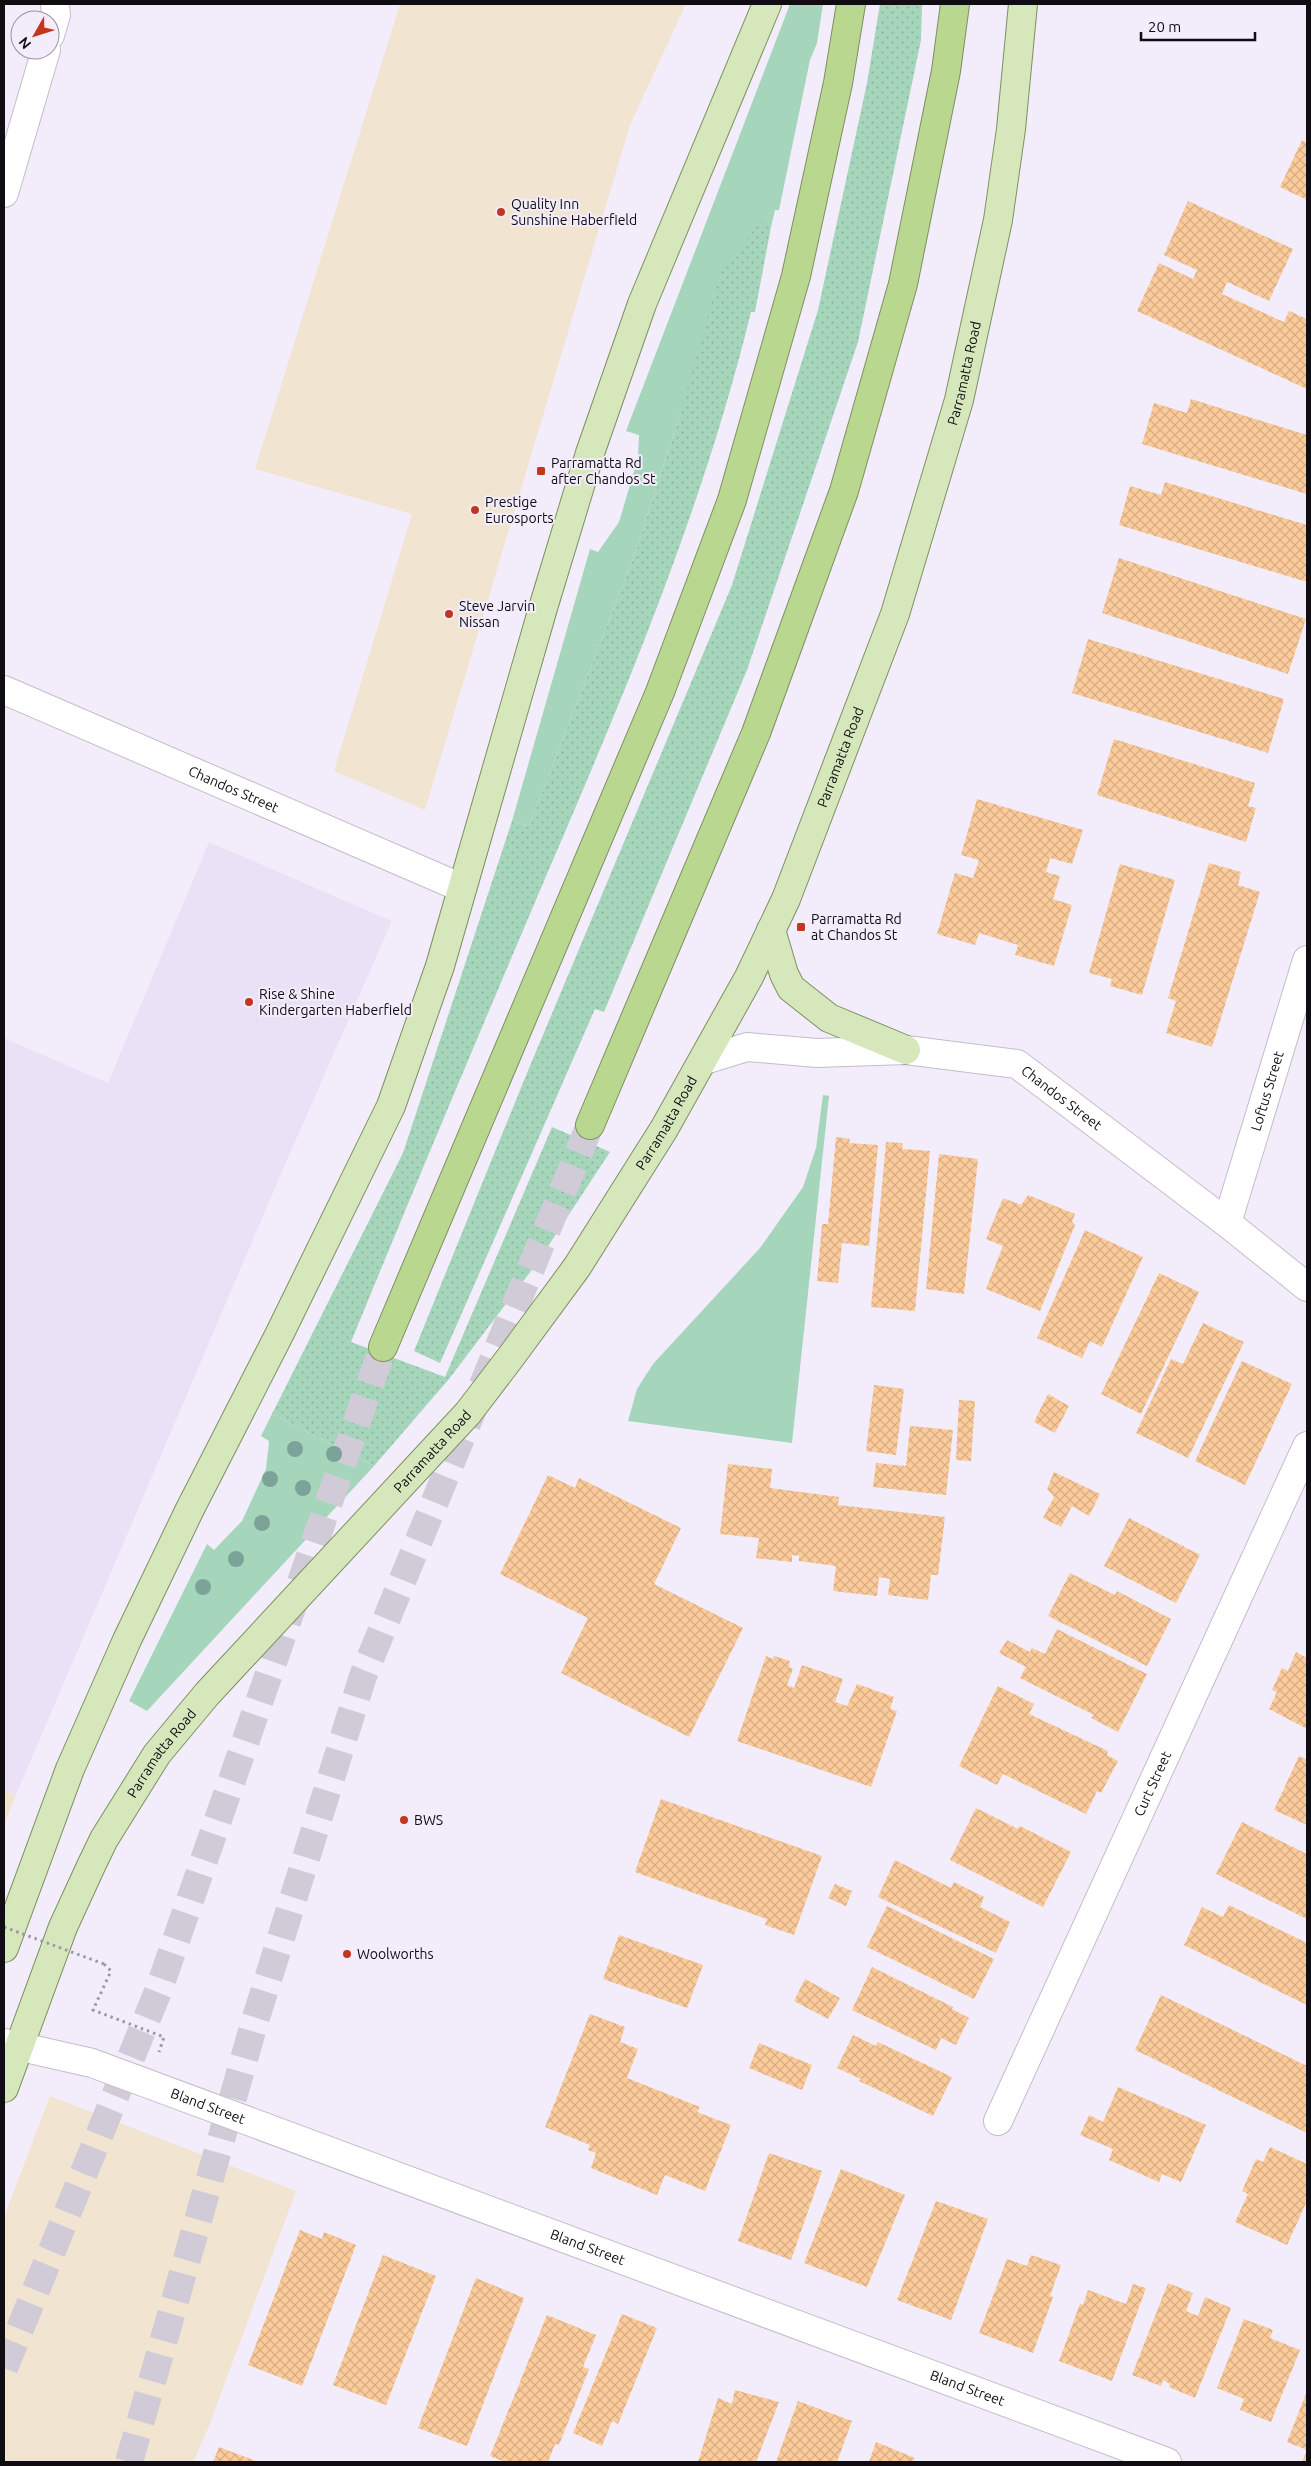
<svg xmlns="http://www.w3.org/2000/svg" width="1311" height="2466" viewBox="0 0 1311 2466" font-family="Ubuntu,sans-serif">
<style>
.commercial{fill:#f1e4d0}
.built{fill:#eae1f6}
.green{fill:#a5d5bb}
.garden{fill:url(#garden-dots)}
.building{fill:url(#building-cross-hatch)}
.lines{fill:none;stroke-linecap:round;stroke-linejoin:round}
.motorway-tunnel{stroke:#d1cbd8;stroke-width:28;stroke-dasharray:28 14;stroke-linecap:butt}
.minor-casing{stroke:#c3bdca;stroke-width:30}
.tertiary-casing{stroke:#c3bdca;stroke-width:30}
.primary-casing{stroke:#7e9063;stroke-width:30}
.motorway-casing{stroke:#7e9063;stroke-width:30}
.path{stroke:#9c98a2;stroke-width:3;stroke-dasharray:2.5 4;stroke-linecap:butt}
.minor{stroke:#fff;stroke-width:28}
.tertiary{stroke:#fff;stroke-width:28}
.primary{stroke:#d5e7bb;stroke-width:28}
.motorway{stroke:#b9d78e;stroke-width:28}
.path-bridge{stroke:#9c98a2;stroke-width:3;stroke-dasharray:2.5 4;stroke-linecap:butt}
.tree{fill:#7ca397}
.poi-dot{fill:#c2361f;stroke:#f3edfb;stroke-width:2}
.labels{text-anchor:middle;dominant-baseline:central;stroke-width:4;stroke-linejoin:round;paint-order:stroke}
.poi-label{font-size:14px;fill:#0f0d12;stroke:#f3edfb;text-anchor:start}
.street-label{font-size:14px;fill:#0f0d12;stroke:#f3edfb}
</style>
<defs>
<pattern id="garden-dots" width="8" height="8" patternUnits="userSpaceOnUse" patternTransform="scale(1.25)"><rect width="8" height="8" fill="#a5d5bb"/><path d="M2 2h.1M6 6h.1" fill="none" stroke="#8db6a0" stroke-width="1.8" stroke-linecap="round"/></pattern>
<pattern id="building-cross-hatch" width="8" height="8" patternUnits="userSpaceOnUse" patternTransform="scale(1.25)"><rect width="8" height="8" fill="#fccb9b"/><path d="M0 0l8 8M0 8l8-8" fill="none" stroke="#d7ad84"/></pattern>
</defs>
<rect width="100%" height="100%" fill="#f3edfb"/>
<g class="commercial">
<polygon points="400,4 686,4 630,125 425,810 334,771 412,514 255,469"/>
<polygon points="4,1790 16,1795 4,1825"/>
<polygon points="50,2096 296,2191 209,2426 193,2462 4,2462 4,2217"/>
</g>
<polygon class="built" points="209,842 392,921 287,1160 16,1795 4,1790 4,1038 108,1083"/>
<g class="green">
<polygon points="790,4 823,4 817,43 810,60 779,210 775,210 771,227 760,223 680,414 636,551 529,826 512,821 590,549 598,552 619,522 638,458 639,435 626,431"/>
<polygon points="823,1095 829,1096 792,1443 628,1421 637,1389 653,1364 760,1248 803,1187 816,1148"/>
<polygon points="272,1414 374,1466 147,1711 129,1701 207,1544 214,1550 242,1521 266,1469 269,1441 261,1436"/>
</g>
<g class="garden">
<polygon points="880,4 922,4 921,40 858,342 747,670 604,1012 595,1009 440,1363 414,1351 527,1073 732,585 818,310 867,83"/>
<path d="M760,222l11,5 -16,85h-4c-48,197 -127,383 -207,569 -65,153 -130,307 -193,461l94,35 107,-250 58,25 -73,111 -88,116 -75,87 -102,-52 131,-261 109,-332 17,5 107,-275 44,-137 40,-140z"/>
</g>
<g class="building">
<polygon points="1302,140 1307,143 1307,200 1280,187"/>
<polygon points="1188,201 1293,249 1269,301 1227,282 1222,294 1284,322 1289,311 1307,319 1307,389 1137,311 1159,263 1193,279 1197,270 1164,255"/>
<polygon points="1191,399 1307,435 1307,494 1142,444 1154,403 1187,413"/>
<polygon points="1165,482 1307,525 1307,582 1119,525 1130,486 1161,495"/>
<polygon points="1119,558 1306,619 1288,674 1102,613"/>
<polygon points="1088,639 1284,699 1268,753 1072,693"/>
<polygon points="1114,739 1255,783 1248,806 1256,808 1246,842 1097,795"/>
<polygon points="977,799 1083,830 1072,864 1050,858 1046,872 1060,876 1053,899 1072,905 1054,966 1015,955 1018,945 979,933 975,945 937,934 955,873 973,878 979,860 961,855"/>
<polygon points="1209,863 1241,872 1238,885 1260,892 1212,1047 1166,1033 1176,1001 1168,998"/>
<polygon points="1120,864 1175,880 1142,995 1110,986 1112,979 1089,973"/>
<polygon points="836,1137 850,1139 849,1143 878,1145 869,1246 842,1243 838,1283 817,1281 822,1224 828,1224"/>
<polygon points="886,1142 903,1143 902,1149 930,1151 915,1311 871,1307"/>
<polygon points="939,1154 978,1159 964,1294 926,1289"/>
<polygon points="1028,1195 1075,1214 1072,1222 1075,1225 1040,1311 986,1289 1003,1246 986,1239 1003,1198 1021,1205"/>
<polygon points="1085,1230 1143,1257 1102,1347 1090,1341 1082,1358 1037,1338"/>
<polygon points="1159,1273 1199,1292 1141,1414 1101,1394"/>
<polygon points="1203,1323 1244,1342 1188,1458 1136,1433 1171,1359 1183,1364"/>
<polygon points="1242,1361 1292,1384 1245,1485 1195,1461"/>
<polygon points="874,1385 904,1389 896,1455 866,1451"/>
<polygon points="1048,1394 1069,1406 1055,1433 1034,1422"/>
<polygon points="959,1400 975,1401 971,1461 956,1460"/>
<polygon points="910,1426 953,1430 946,1495 873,1487 876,1463 906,1466"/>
<polygon points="728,1464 772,1469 770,1488 839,1497 838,1505 945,1517 938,1575 931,1575 928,1600 888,1595 890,1579 879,1577 877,1596 833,1591 836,1566 799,1561 799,1556 792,1555 792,1562 756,1558 759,1538 720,1534"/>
<polygon points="1054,1472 1100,1494 1089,1516 1072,1506 1061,1527 1043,1518 1054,1497 1047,1489"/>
<polygon points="548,1475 575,1488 579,1478 681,1528 654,1584 743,1628 689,1737 561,1673 588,1618 500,1574"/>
<polygon points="1129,1518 1200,1555 1176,1603 1104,1566"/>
<polygon points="1070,1573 1115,1595 1117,1591 1171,1619 1147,1666 1048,1616"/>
<polygon points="1057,1629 1147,1674 1118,1732 1091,1718 1094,1715 1020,1678 1026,1667 999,1653 1007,1640 1030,1652 1032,1648 1045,1654"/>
<polygon points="1296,1652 1307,1658 1307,1729 1269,1709 1277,1692 1272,1690 1282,1668 1288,1671"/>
<polygon points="766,1656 773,1659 774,1656 790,1661 789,1667 793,1669 787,1685 794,1688 802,1665 843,1679 835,1702 847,1706 857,1684 894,1697 890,1709 897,1711 871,1787 737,1741"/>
<polygon points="998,1686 1034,1704 1029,1714 1108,1751 1107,1755 1118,1761 1101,1793 1097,1791 1086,1814 1003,1774 997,1785 959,1766"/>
<polygon points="1299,1756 1307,1760 1307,1825 1274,1810"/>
<polygon points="661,1799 822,1856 794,1935 765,1925 767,1919 635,1872"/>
<polygon points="976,1808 1018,1829 1020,1826 1071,1852 1043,1907 950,1860"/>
<polygon points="1242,1822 1307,1854 1307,1919 1216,1874"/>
<polygon points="895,1860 951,1888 954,1882 984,1897 980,1907 1010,1922 996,1953 878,1897"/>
<polygon points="835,1884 852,1891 846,1906 828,1898"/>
<polygon points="1229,1905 1307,1943 1307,2005 1184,1945 1202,1907 1223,1917"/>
<polygon points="887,1906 994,1959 974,1999 867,1947"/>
<polygon points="619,1935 703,1965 687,2008 603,1979"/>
<polygon points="872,1967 953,2007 952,2009 969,2018 956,2045 941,2038 936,2050 852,2010"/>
<polygon points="805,1979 840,1998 828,2019 794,2001"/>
<polygon points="1161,1995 1307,2066 1307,2133 1135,2050"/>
<polygon points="590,2014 625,2027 620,2042 638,2049 627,2078 700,2107 697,2112 731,2125 705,2191 665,2175 657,2195 591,2168 596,2153 588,2150 590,2145 545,2127"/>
<polygon points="853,2035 876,2046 878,2042 952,2077 933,2116 859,2081 861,2079 837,2068"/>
<polygon points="759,2043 812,2065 802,2090 749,2068"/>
<polygon points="1118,2087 1206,2125 1181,2182 1162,2174 1159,2182 1109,2160 1113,2149 1080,2135 1089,2115 1103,2122"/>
<polygon points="1270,2147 1307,2164 1307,2201 1287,2245 1235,2222 1248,2194 1242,2191 1256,2159 1263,2162"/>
<polygon points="769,2153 822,2171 791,2260 738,2241"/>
<polygon points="841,2169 905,2195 867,2287 804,2263"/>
<polygon points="936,2201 988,2219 951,2320 897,2300"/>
<polygon points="300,2230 322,2239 324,2232 356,2245 302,2386 248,2365"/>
<polygon points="383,2255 436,2276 386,2405 333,2385"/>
<polygon points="1031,2255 1061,2265 1050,2296 1053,2297 1033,2353 979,2333 1007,2259 1027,2266"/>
<polygon points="476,2278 524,2298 467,2446 418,2428"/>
<polygon points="1168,2283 1193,2293 1186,2311 1198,2316 1205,2297 1231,2308 1195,2398 1169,2387 1170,2384 1163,2380 1161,2386 1132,2375"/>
<polygon points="1133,2284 1146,2288 1112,2381 1059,2361 1080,2304 1083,2305 1088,2290 1126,2304"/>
<polygon points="622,2314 657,2328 618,2424 612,2421 602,2446 573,2433"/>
<polygon points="547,2315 596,2335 583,2367 589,2369 559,2445 555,2444 548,2462 505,2462 490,2456"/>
<polygon points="1244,2319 1273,2330 1270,2338 1300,2350 1271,2422 1240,2410 1244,2399 1217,2388"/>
<polygon points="735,2390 779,2402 756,2462 698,2462 718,2398 732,2404"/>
<polygon points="1307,2391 1307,2450 1287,2442"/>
<polygon points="798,2401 852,2421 837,2462 776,2462"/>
<polygon points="876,2442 915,2458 913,2462 869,2462"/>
<polygon points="219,2447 259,2462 213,2462"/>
<polygon points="1307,2450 1307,2462 1302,2462"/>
</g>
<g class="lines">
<g class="motorway-tunnel">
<polyline points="4,2368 159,1989 383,1347"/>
<polyline points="129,2462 254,2024 363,1676 590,1125"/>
</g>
<defs>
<g id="minor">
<polyline points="50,35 56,15 55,4"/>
<polyline points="4,193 46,50"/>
<path id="s1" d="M4,690l458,198"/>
<path id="s2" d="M705,1060l42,-13 70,6 89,-3 111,14 210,159 80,64"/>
<path id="s3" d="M1227,1223l80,-263"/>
<path id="s4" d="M998,2121l309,-675"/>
</g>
<g id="tertiary">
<path id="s5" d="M4,2043l88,20 1075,399"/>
</g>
<g id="primary">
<polyline points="771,930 784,974 791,988 829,1018 906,1050"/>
<polyline points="4,1948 70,1769 127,1640 189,1511 279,1335 391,1106 440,966 543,608 590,453 642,304 767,4"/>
<path id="s6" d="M4,2088l59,-161 28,-61 13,-27 53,-85 50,-60 261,-281 42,-55 67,-91 87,-138 85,-152 37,-78 109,-285 64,-214 39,-180 13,-91 12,-125"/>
</g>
<g id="motorway">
<polyline points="590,1125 756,733 844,491 903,284 946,71 955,4"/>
<polyline points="383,1347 660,692 732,500 796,276 838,83 851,4"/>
</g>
</defs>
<use href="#minor" class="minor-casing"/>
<use href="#tertiary" class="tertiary-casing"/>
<use href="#primary" class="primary-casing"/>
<use href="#motorway" class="motorway-casing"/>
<polyline class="path" points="104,1964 111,1971 93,2010 164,2037 159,2052"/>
<use href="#minor" class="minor"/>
<use href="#tertiary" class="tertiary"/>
<use href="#primary" class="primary"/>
<use href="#motorway" class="motorway"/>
<polyline class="path-bridge" points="4,1927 104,1964"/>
</g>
<g class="tree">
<circle cx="295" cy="1449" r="8"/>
<circle cx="334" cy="1454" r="8"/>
<circle cx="270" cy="1479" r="8"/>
<circle cx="303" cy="1488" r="8"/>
<circle cx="262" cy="1523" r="8"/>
<circle cx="236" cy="1559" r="8"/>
<circle cx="203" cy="1587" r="8"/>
</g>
<g class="poi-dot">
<circle cx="501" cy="212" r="5"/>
<rect x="536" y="466" width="10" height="10" rx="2.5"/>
<circle cx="475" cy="510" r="5"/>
<circle cx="449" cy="614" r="5"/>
<rect x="796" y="922" width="10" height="10" rx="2.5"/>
<circle cx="249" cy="1002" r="5"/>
<circle cx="404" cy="1820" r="5"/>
<circle cx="347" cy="1954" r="5"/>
</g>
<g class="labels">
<g class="poi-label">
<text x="511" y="204">Quality Inn<tspan x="511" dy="16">Sunshine Haberfield</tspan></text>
<text x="551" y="463">Parramatta Rd<tspan x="551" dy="16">after Chandos St</tspan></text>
<text x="485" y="502">Prestige<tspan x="485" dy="16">Eurosports</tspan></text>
<text x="459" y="606">Steve Jarvin<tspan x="459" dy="16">Nissan</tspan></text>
<text x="811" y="919">Parramatta Rd<tspan x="811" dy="16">at Chandos St</tspan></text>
<text x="259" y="994">Rise &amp; Shine<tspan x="259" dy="16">Kindergarten Haberfield</tspan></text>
<text x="414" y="1820">BWS</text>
<text x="357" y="1954">Woolworths</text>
</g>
<g class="street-label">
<text stroke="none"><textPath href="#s6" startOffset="1992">Parramatta Road</textPath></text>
<text stroke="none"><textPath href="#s6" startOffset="1588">Parramatta Road</textPath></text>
<text stroke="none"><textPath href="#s1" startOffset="250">Chandos Street</textPath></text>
<text stroke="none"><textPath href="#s3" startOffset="138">Loftus Street</textPath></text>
<text stroke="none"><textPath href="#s2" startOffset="371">Chandos Street</textPath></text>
<text stroke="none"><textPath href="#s6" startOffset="1182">Parramatta Road</textPath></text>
<text stroke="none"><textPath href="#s6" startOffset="778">Parramatta Road</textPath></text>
<text stroke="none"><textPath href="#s6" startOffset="372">Parramatta Road</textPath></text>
<text stroke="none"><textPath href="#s4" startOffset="371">Curt Street</textPath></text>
<text stroke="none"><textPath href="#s5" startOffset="214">Bland Street</textPath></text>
<text stroke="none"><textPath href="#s5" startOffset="619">Bland Street</textPath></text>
<text stroke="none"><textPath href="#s5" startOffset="1024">Bland Street</textPath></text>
</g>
</g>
<rect width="1311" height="2466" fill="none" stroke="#0f0d12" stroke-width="10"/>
<g transform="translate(35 35) rotate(231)"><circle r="24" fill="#f3edfb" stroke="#98939e"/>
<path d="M0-4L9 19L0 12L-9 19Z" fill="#c2361f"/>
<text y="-8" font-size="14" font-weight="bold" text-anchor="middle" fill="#0f0d12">N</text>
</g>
<path d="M1141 32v8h114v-8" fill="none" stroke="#0f0d12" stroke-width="2.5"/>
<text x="1148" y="32" font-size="15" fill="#0f0d12" stroke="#f3edfb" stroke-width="4" paint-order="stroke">20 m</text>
</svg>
